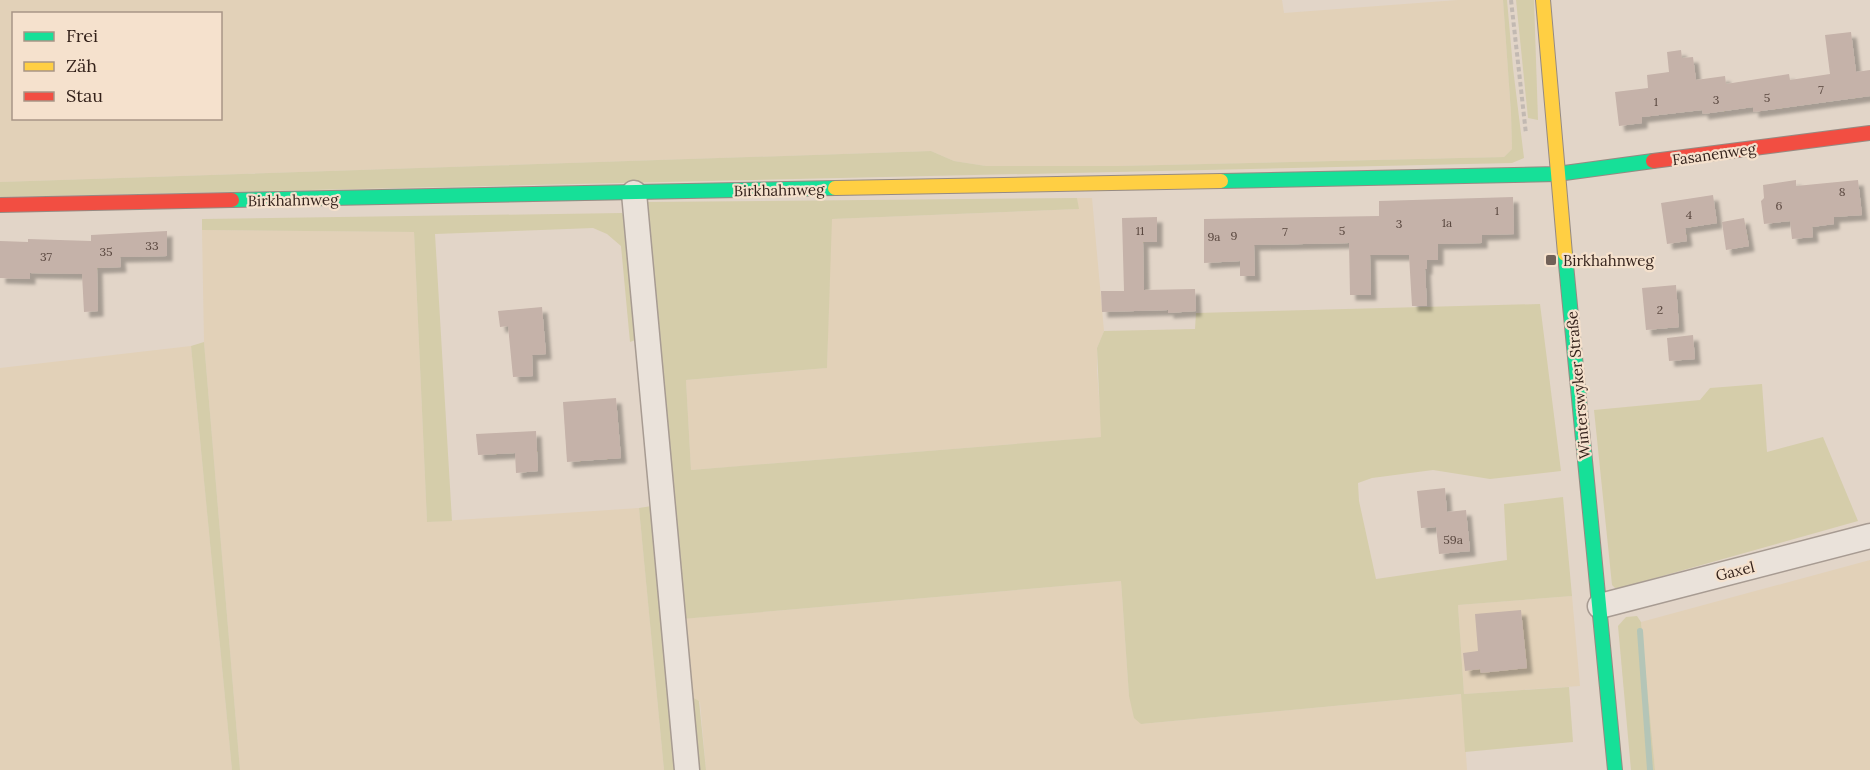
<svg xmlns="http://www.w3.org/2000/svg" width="1870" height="770" viewBox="0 0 1870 770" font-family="Lora,serif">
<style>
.farmland{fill:#e2d1b8;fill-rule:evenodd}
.green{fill:#d5cdaa}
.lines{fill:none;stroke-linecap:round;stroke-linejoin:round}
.stream{stroke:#b4c5b7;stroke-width:6}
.building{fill:#c5b2a9;filter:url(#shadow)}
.street-casing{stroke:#a79b92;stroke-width:27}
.fast-casing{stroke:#968a82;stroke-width:16}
.slow-casing{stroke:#968a82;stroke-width:16}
.jam-casing{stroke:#968a82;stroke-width:16}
.path{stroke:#c2b9b2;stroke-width:4;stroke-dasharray:4.5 3;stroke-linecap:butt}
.street{stroke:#eae2da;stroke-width:24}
.fast{stroke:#16e098;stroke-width:14}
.slow{stroke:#ffcf43;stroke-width:14}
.jam{stroke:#f24e42;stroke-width:14}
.poi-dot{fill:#716158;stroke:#f5e1cd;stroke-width:2}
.labels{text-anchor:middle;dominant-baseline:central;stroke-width:4.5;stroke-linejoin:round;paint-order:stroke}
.number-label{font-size:12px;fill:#58463e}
.street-label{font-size:15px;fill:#34221b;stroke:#f5e1cd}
.poi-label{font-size:15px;fill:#34221b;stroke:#f5e1cd;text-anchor:start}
</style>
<defs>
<filter id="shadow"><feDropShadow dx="5.5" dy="5.5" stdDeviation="1.5" flood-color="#0004"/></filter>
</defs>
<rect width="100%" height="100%" fill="#e2d5c8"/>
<g class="farmland">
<path d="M0,0h1282l2,13 174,-13h45l8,113 1,36 -8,8 -386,9h-132l-32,-5 -23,-10 -931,31zM14,14h206v104h-206z"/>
<polygon points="1077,198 1092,198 1104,331 1097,348 1097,371 1102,437 691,470 686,380 827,368 831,219 1078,209"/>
<polygon points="202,230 414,232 427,522 639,508 664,770 240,770 204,342"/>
<polygon points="191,346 232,770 0,770 0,368"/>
<polygon points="1870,560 1870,770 1655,770 1641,622"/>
<polygon points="1121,581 1129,696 1141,724 1462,694 1467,770 706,770 700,702 690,697 681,619"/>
<polygon points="1572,596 1580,686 1464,694 1458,605"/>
</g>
<g class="green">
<polygon points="1503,0 1507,0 1513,68 1524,158 1512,163 0,197 0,182 931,151 954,161 986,166 1118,166 1504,157 1512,149 1511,113"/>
<polygon points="1516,0 1534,0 1538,120 1528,118"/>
<polygon points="1077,198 1079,209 832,219 827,368 686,380 691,470 1101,437 1097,348 1104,331 1195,329 1196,313 1540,304 1561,471 1490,479 1433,470 1372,478 1358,483 1359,501 1376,579 1507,560 1504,504 1563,497 1572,596 1458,605 1464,694 1569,687 1573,742 1465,752 1461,694 1141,724 1134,718 1129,696 1121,581 682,619 690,696 699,701 706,770 690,770 643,202"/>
<polygon points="622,213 627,224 641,338 630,342 621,246 607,234 593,228 435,234 452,521 427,522 414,232 202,230 202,219"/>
<polygon points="204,342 240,770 232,770 191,346"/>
<polygon points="1762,384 1767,452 1823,437 1858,521 1616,589 1612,585 1594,410 1700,400 1710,388"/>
<polygon points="658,505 681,770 664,770 639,508"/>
<polygon points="1637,616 1641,622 1655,770 1631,770 1618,626 1626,617"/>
</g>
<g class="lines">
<polyline class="stream" points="1640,631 1650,770"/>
</g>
<g class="building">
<polygon points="1851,32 1856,72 1870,70 1870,96 1753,112 1753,107 1703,114 1702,110 1642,117 1642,123 1619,126 1615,92 1648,88 1647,75 1669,72 1667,52 1681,50 1682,58 1693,57 1696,80 1725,76 1726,84 1789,74 1790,80 1830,74 1825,35"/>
<polygon points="1796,180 1796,186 1858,180 1862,215 1834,217 1834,224 1812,227 1813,237 1792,239 1790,221 1764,224 1761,201 1764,198 1763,185"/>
<polygon points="1713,195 1717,223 1685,228 1687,241 1667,244 1661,203"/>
<polygon points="1513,197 1514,234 1482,235 1482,243 1438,244 1438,260 1427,260 1427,269 1425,269 1427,306 1412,306 1409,255 1370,255 1371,295 1350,295 1349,243 1254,245 1255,276 1240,276 1240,261 1204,263 1204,219 1379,216 1379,201"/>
<polygon points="1157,217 1157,242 1143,242 1144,290 1195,289 1196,311 1168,313 1168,310 1102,312 1101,291 1124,291 1122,218"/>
<polygon points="1744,218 1749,246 1726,250 1722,222"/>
<polygon points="167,231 167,256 120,257 121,267 97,268 98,311 84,312 82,274 30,273 30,279 0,278 0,241 28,242 28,239 91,241 91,235"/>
<polygon points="1676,285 1679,327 1646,330 1642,288"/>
<polygon points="542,307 546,354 532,355 533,376 513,377 508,326 500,327 498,311"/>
<polygon points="1693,335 1695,359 1669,361 1667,338"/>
<polygon points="616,398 621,458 567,462 563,402"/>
<polygon points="536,431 538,471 516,473 515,453 478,455 476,434"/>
<polygon points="1445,488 1447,512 1466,510 1470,551 1439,554 1436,527 1421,528 1417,491"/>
<polygon points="1521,610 1527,668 1481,673 1480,669 1465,671 1463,653 1478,651 1475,614"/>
</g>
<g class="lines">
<defs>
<g id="street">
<polyline points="634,193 687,770"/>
<polyline points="1600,606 1870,536"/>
</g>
<g id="fast">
<polyline points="1221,181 1557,174 1653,161"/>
<polyline points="232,200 835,188"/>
<polyline points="1565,254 1615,770"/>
</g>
<g id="slow">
<polyline points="1543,0 1565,254"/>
<polyline points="835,188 1221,181"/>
</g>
<g id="jam">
<polyline points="1653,161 1870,133"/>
<polyline points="0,205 232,200"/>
</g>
</defs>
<use href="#street" class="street-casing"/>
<use href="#fast" class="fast-casing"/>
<use href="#slow" class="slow-casing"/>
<use href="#jam" class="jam-casing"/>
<polyline class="path" points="1511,0 1526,134"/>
<use href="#street" class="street"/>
<use href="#fast" class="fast"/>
<use href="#slow" class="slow"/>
<use href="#jam" class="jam"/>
</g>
<rect class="poi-dot" x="1545" y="254" width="12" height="12" rx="3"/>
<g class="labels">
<g class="number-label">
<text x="1821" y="89">7</text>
<text x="1767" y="97">5</text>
<text x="1716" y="99">3</text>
<text x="1656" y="101">1</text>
<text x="1842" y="191">8</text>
<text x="1779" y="205">6</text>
<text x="1497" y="210">1</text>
<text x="1689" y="214">4</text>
<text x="1447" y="222">1a</text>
<text x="1399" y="223">3</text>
<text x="1140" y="230">11</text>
<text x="1342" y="230">5</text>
<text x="1285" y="231">7</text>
<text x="1234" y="235">9</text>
<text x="1214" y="236">9a</text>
<text x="152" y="245">33</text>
<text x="106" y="251">35</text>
<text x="46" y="256">37</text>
<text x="1660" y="309">2</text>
<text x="1453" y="539">59a</text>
</g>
<g class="street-label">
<text transform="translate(1714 154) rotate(-8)">Fasanenweg</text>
<text transform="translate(779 190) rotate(-1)">Birkhahnweg</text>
<text transform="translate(293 200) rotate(-1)">Birkhahnweg</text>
<text transform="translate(1578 385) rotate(-95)">Winterswyker Straße</text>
<text transform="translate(1735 571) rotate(-14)">Gaxel</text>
</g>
<g class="poi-label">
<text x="1563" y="260">Birkhahnweg</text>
</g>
</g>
<rect x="12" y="12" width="210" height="108" fill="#f5e1cd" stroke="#a89586" stroke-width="1.5"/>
<rect x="24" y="32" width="30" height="9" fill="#16e098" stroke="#a89586" stroke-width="1.5"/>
<text x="66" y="42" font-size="18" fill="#34221b">Frei</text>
<rect x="24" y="62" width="30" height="9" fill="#ffcf43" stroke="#a89586" stroke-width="1.5"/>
<text x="66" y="72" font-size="18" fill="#34221b">Zäh</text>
<rect x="24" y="92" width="30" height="9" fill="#f24e42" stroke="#a89586" stroke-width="1.5"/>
<text x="66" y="102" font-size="18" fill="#34221b">Stau</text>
</svg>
